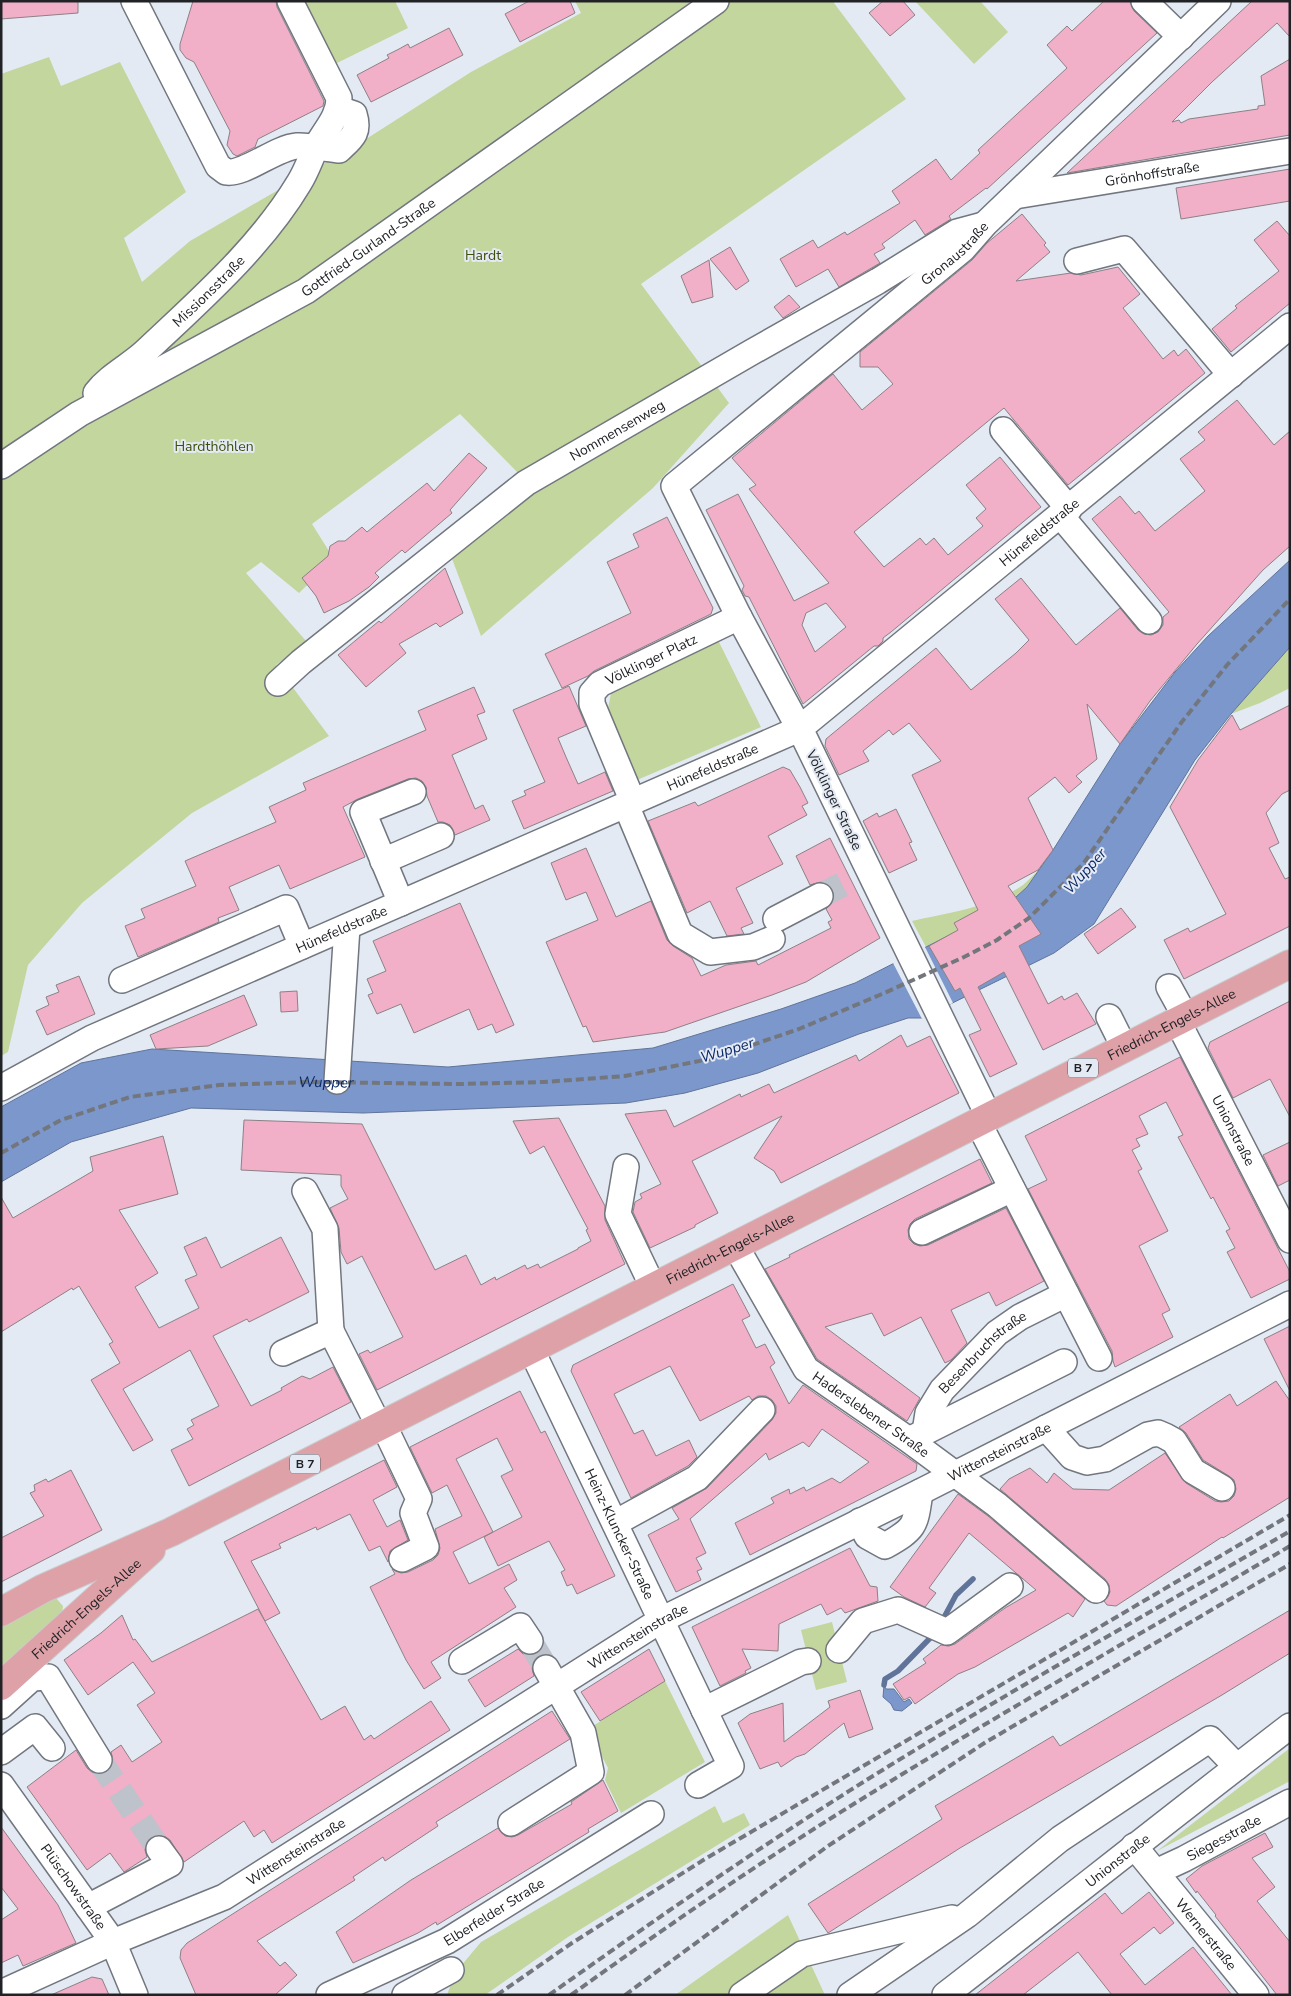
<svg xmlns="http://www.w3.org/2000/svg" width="1291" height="1996" viewBox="0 0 1291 1996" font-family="'Nunito Sans',sans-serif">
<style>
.green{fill:#c3d69e}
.water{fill:#7b97cb;stroke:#60749a}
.pier{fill:#e4eaf4}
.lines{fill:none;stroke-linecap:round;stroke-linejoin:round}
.stream{stroke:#60749a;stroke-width:5.5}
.building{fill:#f2afc8;stroke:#8d8185;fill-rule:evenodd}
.minor-tunnel{stroke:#bdc2cb;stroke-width:25;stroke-dasharray:25 12;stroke-linecap:butt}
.minor-casing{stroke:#71767f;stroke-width:28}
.major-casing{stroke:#c9cacb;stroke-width:30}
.minor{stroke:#fff;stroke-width:25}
.major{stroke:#dea1a7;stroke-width:28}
.rail{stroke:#73777d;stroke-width:4;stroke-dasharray:8 4;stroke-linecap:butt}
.labels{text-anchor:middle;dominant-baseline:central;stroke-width:4;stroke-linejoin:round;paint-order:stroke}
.shield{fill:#e4eaf4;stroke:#5b5e64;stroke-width:1}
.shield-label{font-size:12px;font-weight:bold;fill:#202226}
.street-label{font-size:14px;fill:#202226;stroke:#e4eaf4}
.park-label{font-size:14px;fill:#3d4f0b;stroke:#e4eaf4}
.water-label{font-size:15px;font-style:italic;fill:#0b2967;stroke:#e4eaf4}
</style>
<rect width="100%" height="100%" fill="#e4eaf4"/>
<g class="green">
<polygon points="304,1 395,1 408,28 335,64"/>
<polygon points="575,1 835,1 834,3 906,99 641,284 729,403 653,488 481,636 451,556 520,475 460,414 312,524 334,559 299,593 261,562 246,573 307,642 276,665 329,736 192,813 82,903 28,965 8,1052 1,1056 1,74 49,57 61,86 120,62 186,192 124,238 142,282 190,241 363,141 471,72 581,13"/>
<polygon points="915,1 980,1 1008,32 974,64"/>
<polygon points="717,638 761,727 637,780 611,719 608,709 611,693"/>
<polygon points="1290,647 1290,688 1260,703 1231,714"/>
<path d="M1040,869l-13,18 -22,20 -79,40 -14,-26c37,-8 80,-14 111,-36 6,-5 11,-11 17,-16z"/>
<polygon points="55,1597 63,1606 62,1614 1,1668 1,1625"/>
<polygon points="832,1622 847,1682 816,1690 801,1630"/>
<polygon points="665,1681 705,1762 621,1813 605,1780 608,1768 588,1729"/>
<polygon points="1290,1748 1290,1781 1157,1851"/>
<polygon points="715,1806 723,1823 744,1813 750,1825 568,1937 485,1995 447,1995 455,1973 481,1942"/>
<polygon points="788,1915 825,1995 675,1995"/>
</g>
<g class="water">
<polygon points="1290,560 1290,647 1231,714 1195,760 1094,924 1054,953 922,1018 908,1018 859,1034 758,1073 685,1093 626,1103 363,1113 191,1108 71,1142 1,1182 1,1107 81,1063 152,1049 448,1067 653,1048 781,1009 855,983 1005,907 1027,887 1053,850 1120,744 1175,672 1208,636"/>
<polygon points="884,1685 886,1689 894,1689 904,1702 909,1699 912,1703 902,1711 894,1710 891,1704 883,1697"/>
</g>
<polygon class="pier" points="924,945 953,1003 922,1019 892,961"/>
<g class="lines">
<g class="stream">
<polyline points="941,1623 956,1595 973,1579"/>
<polyline points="884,1685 885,1679 898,1671 935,1633"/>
</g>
</g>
<g class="building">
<polygon points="1,1 78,1 78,13 1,19"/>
<polygon points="193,1 276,1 277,7 324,101 323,106 258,139 255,147 237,156 233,154 227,145 230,131 194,62 186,58 180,50 180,44"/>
<polygon points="529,1 570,1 575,13 520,42 505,14"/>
<polygon points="883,1 903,1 915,15 890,36 869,13"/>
<polygon points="1104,1 1130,1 1134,11 1157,33 987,189 986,188 949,216 951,219 925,235 915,220 882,244 885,248 874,254 880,263 839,287 828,269 796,287 780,259 813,240 818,248 845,232 847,235 900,203 892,191 936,159 951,180 980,153 978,150 1067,68 1047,45 1067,26 1072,31"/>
<polygon points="1252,1 1290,1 1290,37 1277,23 1212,82 1172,122 1179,120 1181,123 1189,119 1258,109 1258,106 1265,105 1261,76 1290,59 1290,135 1067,173"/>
<polygon points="449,28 463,55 371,102 357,75 389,58 387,55 399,49 408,44 410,48"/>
<polygon points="1290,169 1290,201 1181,219 1176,188"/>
<path d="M1022,214l24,29 -2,2 6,7 -34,29 55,-8 10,2 37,-8 22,27 -17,14 40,51 11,-9 4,6 8,-7 19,24 -137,112 -64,-77 -150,124 30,35 36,-29 6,7 8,-7 14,17 35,-29 -7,-8 10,-9 -20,-24 34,-28 41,50 -150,125 -8,6v3l-5,5h-4l-71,58 -54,-107 -4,-1 -3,-6 2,-4 -38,-76 32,-16 56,107 35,-18 -80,-94 7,-4 -24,-27 101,-84 29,36 31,-26 -15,-17h-18v-15l112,-92 15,-17zM826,603l20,24 -31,25 -13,-27 4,-12z"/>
<polygon points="1277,221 1290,236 1290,303 1231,352 1212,329 1237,308 1235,306 1279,271 1254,240"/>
<polygon points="730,247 749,281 736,290 710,259"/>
<polygon points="709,260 713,297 692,303 681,276"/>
<polygon points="789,295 800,307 783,318 774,307"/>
<polygon points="1237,400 1274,445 1290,431 1290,546 1263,570 1197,644 1150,701 1120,744 1087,704 1097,759 1076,776 1082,782 1069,793 1055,777 1028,798 1053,850 1038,870 1008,886 1041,934 1019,946 1048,1004 1062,996 1064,1000 1077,993 1096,1024 1043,1050 1004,972 978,987 1017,1064 990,1077 969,1035 981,1030 960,988 955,991 929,946 958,930 954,923 978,910 912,775 941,761 909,723 893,735 889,730 863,751 869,761 839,775 825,746 826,739 936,648 971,690 1016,653 1029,640 995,599 1021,578 1076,645 1120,608 1138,630 1144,634 1151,635 1158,632 1163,625 1163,617 1169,612 1092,519 1120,496 1135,514 1139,511 1155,531 1205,491 1180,459 1205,440 1198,432"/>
<polygon points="469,453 487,468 450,510 452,513 405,553 402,550 375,573 379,577 369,587 349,601 324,613 316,596 302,578 328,556 330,546 338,541 345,541 362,527 367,532 427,483 434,491"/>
<polygon points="667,517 713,608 711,614 594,671 588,676 562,688 545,654 631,613 607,562 639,547 633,534"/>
<polygon points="445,568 463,613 440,627 436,623 399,644 406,653 366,687 338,655 379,621 381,623"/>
<polygon points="569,686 586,726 558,738 566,757 578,784 605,772 613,791 524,829 512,801 526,795 524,791 545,782 513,710"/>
<polygon points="474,687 485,712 477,715 487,739 452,755 475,809 483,805 490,820 455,835 450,825 443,822 438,822 427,796 426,787 422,781 416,778 408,779 358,799 343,807 365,857 290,889 279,865 229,887 239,910 218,918 219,922 138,957 125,926 145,918 141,909 196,886 185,861 276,822 269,807 306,790 303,783 426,730 418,711"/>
<polygon points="1290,705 1290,790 1282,794 1266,813 1279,843 1269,848 1285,879 1290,877 1290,926 1184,979 1164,940 1188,928 1190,932 1226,914 1170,807 1198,760 1232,715 1240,730"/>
<polygon points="783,767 790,770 800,787 808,803 802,806 807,815 768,836 783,864 736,888 753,923 741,928 744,934 727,936 710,901 687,913 648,821 695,802 698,806"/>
<polygon points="896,809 912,842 909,843 917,860 889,873 863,821 877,813 879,817"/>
<polygon points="830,838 880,938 806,982 772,995 665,1032 593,1042 586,1026 583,1027 546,942 598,920 586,892 566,900 551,863 586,848 616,917 651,901 667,940 673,946 692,958 701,976 726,965 756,961 758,965 831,928 828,922 832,920 826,909 832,903 834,896 833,890 828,884 821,882 810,885 796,856"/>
<polygon points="460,903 514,1025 496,1033 492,1024 478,1030 469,1009 414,1033 401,1004 377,1014 368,995 373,993 367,979 386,971 373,941"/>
<polygon points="1121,908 1136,927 1098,954 1084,934"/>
<polygon points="79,976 95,1014 47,1035 36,1011 49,1005 46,997 59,992 56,985"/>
<polygon points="297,991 298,1011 281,1012 280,992"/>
<polygon points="244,995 257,1025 208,1046 156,1049 150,1035"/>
<polygon points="1290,1001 1290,1117 1270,1079 1233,1098 1208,1048 1210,1042"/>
<polygon points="901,1035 907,1047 930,1036 959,1093 781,1183 774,1171 754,1158 782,1116 692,1161 718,1213 695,1225 695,1227 650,1248 633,1212 635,1202 642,1198 640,1194 661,1184 625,1114 666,1110 674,1127 740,1094 741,1097 769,1084 774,1093 856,1055 859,1061"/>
<polygon points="1180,1057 1290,1272 1290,1279 1251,1298 1227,1252 1235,1248 1226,1231 1230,1229 1213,1197 1211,1199 1178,1137 1183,1135 1166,1102 1139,1116 1148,1134 1136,1139 1140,1146 1132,1150 1142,1169 1138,1171 1168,1231 1139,1246 1170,1310 1162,1314 1173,1337 1115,1367 1113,1361 1112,1351 1028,1189 1047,1180 1025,1136"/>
<polygon points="559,1118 605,1206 605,1220 625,1264 377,1390 359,1354 368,1350 370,1353 403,1337 362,1256 347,1264 341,1252 339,1228 330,1208 348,1199 341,1186 341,1175 241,1170 244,1120 362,1124 435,1270 466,1255 481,1285 495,1277 496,1280 525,1265 527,1269 538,1264 540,1268 578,1249 578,1248 591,1241 586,1230 588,1229 544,1146 530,1154 513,1121"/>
<polygon points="163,1136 178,1194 119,1210 158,1273 135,1287 159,1328 199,1308 185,1280 197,1275 184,1247 206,1237 221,1268 281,1237 309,1292 249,1322 247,1319 213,1336 251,1406 282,1390 281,1388 302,1376 310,1379 333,1367 351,1402 189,1486 171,1450 193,1439 187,1429 194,1425 191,1420 219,1406 190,1350 123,1389 153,1440 133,1451 91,1380 120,1363 109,1344 113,1342 79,1286 73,1290 72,1288 1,1332 1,1197 13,1218 93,1171 90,1157"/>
<polygon points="1290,1142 1290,1180 1278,1186 1263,1155"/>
<polygon points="980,1159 992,1183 915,1219 910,1224 908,1230 909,1239 914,1244 920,1246 928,1245 1006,1208 1044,1281 996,1306 989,1292 951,1310 967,1343 951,1360 945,1363 921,1317 884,1336 872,1313 825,1327 920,1398 907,1421 817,1359 765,1269 790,1257 789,1255"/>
<polygon points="733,1284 750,1316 742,1320 756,1348 765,1344 775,1363 770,1367 789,1404 803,1385 917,1464 916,1471 750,1555 735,1523 774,1503 771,1498 789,1489 790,1494 804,1487 806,1491 832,1478 840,1483 869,1462 822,1429 809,1447 803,1442 769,1460 766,1453 690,1519 706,1553 696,1558 702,1569 697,1571 701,1580 676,1592 648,1535 679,1519 672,1508 707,1488 772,1420 776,1413 776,1406 772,1400 766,1396 758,1396 752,1400 749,1396 700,1421 670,1366 614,1394 634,1434 643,1430 656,1456 689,1440 697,1457 688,1466 631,1498 571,1371 573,1365"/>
<polygon points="1290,1326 1290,1391 1264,1339"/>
<polygon points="1276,1381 1290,1401 1290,1497 1223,1538 1222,1537 1116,1606 1107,1605 1104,1601 1110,1592 1109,1585 1105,1579 1000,1489 1009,1479 1030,1468 1047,1483 1054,1473 1073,1489 1109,1490 1165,1453 1186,1483 1215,1501 1221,1502 1229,1501 1234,1496 1236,1489 1234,1480 1229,1476 1203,1460 1186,1433 1179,1427 1230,1394 1237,1406"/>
<path d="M520,1391l21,42 4,-2 70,145 -38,18 -5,-10 -5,2 -6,-14 4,-2 -16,-29 -51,25 -14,-29 9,-5 -40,20 16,32 40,-20 8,16 -13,8 12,19 -85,55 10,16 -17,11 -18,-29 -36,-73 25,-13 -3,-5 9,4 7,-1 25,-12 5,-5 2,-7 -5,-19 27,-13 -15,-31 -15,8 -22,-46zM497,1438l16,32 -12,6 21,41 -29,15 -37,-73z"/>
<polygon points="384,1460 397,1487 373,1500 387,1527 400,1520 408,1540 390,1551 388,1562 380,1546 369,1551 350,1514 317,1530 316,1527 279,1544 281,1548 251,1561 280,1613 265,1621 224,1542"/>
<polygon points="71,1470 102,1530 1,1582 1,1538 44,1516 30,1493 35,1491 34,1485 46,1479 48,1482"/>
<polygon points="958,1494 988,1516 1085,1599 1073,1617 1068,1613 975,1667 958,1674 915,1704 910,1697 904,1700 893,1684 926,1663 923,1659 941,1645 949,1646 955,1644 1005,1608 1036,1590 969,1533 929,1588 936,1593 925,1607 904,1597 890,1587"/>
<polygon points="850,1548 870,1586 877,1587 878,1601 845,1613 841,1608 827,1615 821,1604 779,1624 778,1651 742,1649 751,1668 745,1671 746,1673 720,1686 692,1627"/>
<polygon points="258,1609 321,1720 345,1706 364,1740 371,1735 374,1739 431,1701 450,1730 272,1843 264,1830 254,1837 244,1821 184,1862 170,1840 164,1836 158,1835 151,1837 146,1843 145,1850 147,1857 124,1872 110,1853 87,1870 27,1787 76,1750 87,1768 93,1773 100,1774 106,1772 111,1767 113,1760 111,1752 121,1745 132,1762 162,1742 137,1705 155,1693 133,1662 88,1695 64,1660 101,1633 122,1615 133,1640 135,1639 152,1662"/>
<polygon points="1290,1610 1290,1653 1222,1695 960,1848 828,1933 808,1904 942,1819 935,1806 1053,1736 1060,1746"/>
<polygon points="518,1649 523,1654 530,1655 538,1653 542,1649 545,1654 538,1656 533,1661 532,1668 534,1676 485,1707 468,1680"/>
<polygon points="649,1649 665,1681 600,1721 581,1692"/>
<polygon points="860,1690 873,1729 849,1738 844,1723 805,1754 796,1757 781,1767 778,1762 760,1769 738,1723 750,1714 783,1703 784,1742 830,1707 828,1701"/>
<polygon points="552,1711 570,1739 436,1822 438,1826 385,1861 383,1857 353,1877 355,1880 257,1941 280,1966 285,1962 297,1975 275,1995 196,1995 180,1958 181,1950 187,1943"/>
<polygon points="603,1780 618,1811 588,1829 589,1832 437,1925 436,1922 418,1933 353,1963 336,1932 411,1880 498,1828 505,1836 512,1837 518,1835 572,1804 571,1802"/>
<polygon points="1,1827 58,1905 76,1943 23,1966 18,1955 1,1963 1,1920 18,1909 1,1887"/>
<polygon points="1265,1833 1273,1847 1252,1858 1275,1887 1257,1901 1290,1942 1290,1995 1277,1995 1215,1916 1216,1915 1197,1891 1196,1893 1186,1879 1202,1866"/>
<polygon points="1149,1892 1174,1923 1160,1934 1154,1927 1120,1954 1145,1985 1193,1947 1232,1995 1112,1995 1078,1952 1023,1995 975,1995 1105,1893 1122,1914"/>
<polygon points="92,1977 102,1979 109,1995 51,1995"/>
</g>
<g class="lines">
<g class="minor-tunnel">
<polyline points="820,896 851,880"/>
<polyline points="530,1641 546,1668"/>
<polyline points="99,1760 159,1849"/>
</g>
<defs>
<g id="minor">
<path d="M134,1l84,165 8,6c18,3 49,-24 71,-26 9,-1 31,3 42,4 13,-12 21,-17 15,-36l-15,-5"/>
<polyline points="1144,1 1181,37"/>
<path id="s1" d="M1015,196l275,-45"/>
<polyline points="1077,261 1124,249 1231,375"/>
<path id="s2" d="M96,393c13,-17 34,-27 49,-41 55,-52 115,-104 154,-169 7,-11 11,-23 16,-34 9,-18 24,-31 24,-51l-49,-97"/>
<polyline points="1003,430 1069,509"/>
<path id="s3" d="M1,466l78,-52 227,-123 410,-290"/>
<polyline points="1061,516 1149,621"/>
<path id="s4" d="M278,683l23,-21 225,-179 226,-131 126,-71 79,-49 26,-7"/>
<path id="s5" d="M633,802l-41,-98v-11l8,-9 139,-67"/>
<polyline points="626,805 680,934 710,952 753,947 772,939"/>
<polyline points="383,861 441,836"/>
<polyline points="401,903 363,812 413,792"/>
<polyline points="776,919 820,896"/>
<polyline points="122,980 286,908 302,946"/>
<polyline points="1169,987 1185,1016"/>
<polyline points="1109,1017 1124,1047"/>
<path id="s6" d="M1177,1020l113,220"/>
<polyline points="337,1081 347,927"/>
<path id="s7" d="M1,1088l91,-50 707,-309 491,-403"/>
<path id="s8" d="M989,1117l-184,-378 -66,-122 -65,-131 289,-237 22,-25 233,-223"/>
<polyline points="978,1122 1099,1358"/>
<polyline points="626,1167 618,1214 653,1287"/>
<polyline points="305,1191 325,1229 331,1331"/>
<polyline points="922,1232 1012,1189"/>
<path id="s9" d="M735,1245l71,124 103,71 88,65 99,85"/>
<path id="s10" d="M531,1349l200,417 -33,19"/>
<polyline points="283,1353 331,1331 379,1426"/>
<polyline points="383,1424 419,1499 413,1513 426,1547 402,1559"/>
<polyline points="1046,1428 1072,1457 1087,1462 1105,1459 1148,1435 1158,1433 1165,1436 1174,1441 1193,1471 1222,1488"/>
<path id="s11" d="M925,1432l3,-19 14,-23 55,-57 23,-16 46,-23"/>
<polyline points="913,1438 1064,1362"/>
<path d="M860,1521l7,15 18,10c31,-18 30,-19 35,-54"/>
<polyline points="615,1523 697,1478 762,1410"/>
<polyline points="839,1650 863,1621 898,1610 947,1632 1010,1586"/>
<polyline points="462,1661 520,1626 530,1641"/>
<polyline points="1,1706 32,1678 48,1677 99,1760"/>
<polyline points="704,1710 801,1662 808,1661"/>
<polyline points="1,1752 35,1727 52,1748"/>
<path id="s12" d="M1,1785l112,157 22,53"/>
<polyline points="511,1823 591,1772 583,1733 546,1668"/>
<path id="s13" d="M1134,1846l122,149"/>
<path id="s14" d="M1156,1872l28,-13 106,-57"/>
<polyline points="88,1907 170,1864 159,1849"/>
<path id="s15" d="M1,1993l112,-51 111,-45 437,-277 259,-128 370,-188"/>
<path id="s16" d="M329,1995l118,-54 204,-127"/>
<polyline points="405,1995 451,1970"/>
<polyline points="742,1995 802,1954 952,1918"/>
<polyline points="850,1995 967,1915 1060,1839 1210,1739 1237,1767"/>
<path id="s17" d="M945,1995c115,-89 229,-180 345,-269"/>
</g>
<g id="major">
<path id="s18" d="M1,1612l41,-23 129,-57 1119,-568"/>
<path id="s19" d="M1,1686l150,-136"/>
</g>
</defs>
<use href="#minor" class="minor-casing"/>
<use href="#major" class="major-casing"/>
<use href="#minor" class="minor"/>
<use href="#major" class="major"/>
<g class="rail">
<path id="s20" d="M1,1153l60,-33 69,-23 89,-12 91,-3 149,2 85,-2 81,-6 89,-18 85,-29 83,-35 82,-37 33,-17 32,-22 54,-54 98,-141 46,-58 63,-66"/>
<polyline points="497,1995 572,1943 705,1859 1290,1515"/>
<path d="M549,1995c86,-61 173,-122 261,-179 156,-101 319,-191 480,-285"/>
<path d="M571,1995c81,-58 163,-115 246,-168 155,-98 315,-188 473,-281"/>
<polyline points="625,1995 828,1846 986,1742 1290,1564"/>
</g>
</g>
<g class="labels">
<g class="shield">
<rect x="1068" y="1058.5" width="30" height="19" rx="4"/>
<rect x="290" y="1454.5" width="30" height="19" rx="4"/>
</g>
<g class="shield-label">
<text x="1083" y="1068">B 7</text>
<text x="305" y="1464">B 7</text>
</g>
<g class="street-label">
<text stroke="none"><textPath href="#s1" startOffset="139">Grönhoffstraße</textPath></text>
<text stroke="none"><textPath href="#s3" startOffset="428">Gottfried-Gurland-Straße</textPath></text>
<text stroke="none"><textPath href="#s8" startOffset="1070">Gronaustraße</textPath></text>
<text stroke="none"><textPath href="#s2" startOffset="152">Missionsstraße</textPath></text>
<text stroke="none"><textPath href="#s4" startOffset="424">Nommensenweg</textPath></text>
<text stroke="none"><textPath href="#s7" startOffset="1186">Hünefeldstraße</textPath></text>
<text stroke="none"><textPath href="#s5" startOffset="186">Völklinger Platz</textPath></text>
<text stroke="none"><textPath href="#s7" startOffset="781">Hünefeldstraße</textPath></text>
<text transform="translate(834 800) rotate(64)">Völklinger Straße</text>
<text stroke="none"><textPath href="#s7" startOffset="376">Hünefeldstraße</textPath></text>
<text stroke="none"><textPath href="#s18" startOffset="1310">Friedrich-Engels-Allee</textPath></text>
<text stroke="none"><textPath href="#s6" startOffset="124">Unionstraße</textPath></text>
<text stroke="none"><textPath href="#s18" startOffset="815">Friedrich-Engels-Allee</textPath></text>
<text stroke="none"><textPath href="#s11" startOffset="102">Besenbruchstraße</textPath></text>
<text stroke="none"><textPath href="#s9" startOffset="222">Haderslebener Straße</textPath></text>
<text stroke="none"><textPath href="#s15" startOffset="1138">Wittensteinstraße</textPath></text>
<text stroke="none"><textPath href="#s10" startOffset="205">Heinz-Kluncker-Straße</textPath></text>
<text stroke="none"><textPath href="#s19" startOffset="115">Friedrich-Engels-Allee</textPath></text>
<text stroke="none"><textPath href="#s15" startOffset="732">Wittensteinstraße</textPath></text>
<text stroke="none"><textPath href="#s14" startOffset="76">Siegesstraße</textPath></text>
<text stroke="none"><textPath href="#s15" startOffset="328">Wittensteinstraße</textPath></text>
<text stroke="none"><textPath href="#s17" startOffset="219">Unionstraße</textPath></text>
<text stroke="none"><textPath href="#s12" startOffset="125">Plüschowstraße</textPath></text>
<text stroke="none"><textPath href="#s16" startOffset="185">Elberfelder Straße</textPath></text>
<text stroke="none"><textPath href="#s13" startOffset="114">Wernerstraße</textPath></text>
</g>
<g class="park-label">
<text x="483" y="255">Hardt</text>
<text x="214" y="446">Hardthöhlen</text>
</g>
<g class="water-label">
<text transform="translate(1085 871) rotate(-48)">Wupper</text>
<text transform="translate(727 1050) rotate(-17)">Wupper</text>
<text stroke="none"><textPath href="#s20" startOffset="338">Wupper</textPath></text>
</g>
</g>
<rect width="1291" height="1996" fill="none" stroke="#202226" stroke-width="5"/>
</svg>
